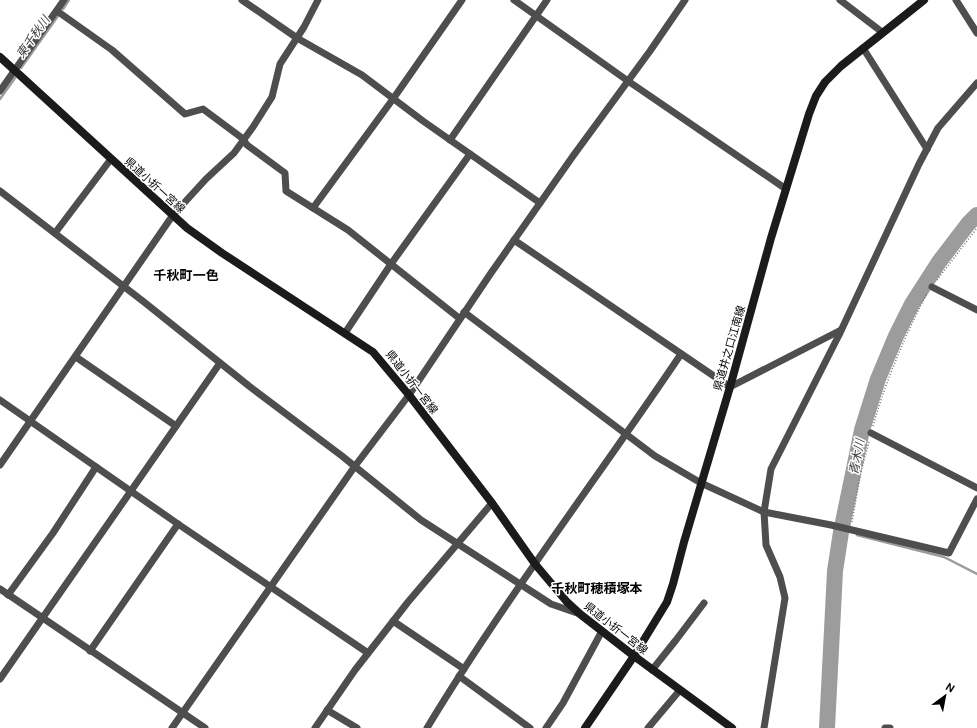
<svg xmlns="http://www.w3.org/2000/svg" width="977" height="728" viewBox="0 0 977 728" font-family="'DM Sans','Noto Sans JP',sans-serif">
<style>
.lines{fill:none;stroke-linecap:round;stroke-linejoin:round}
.stream{stroke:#9c9c9c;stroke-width:2.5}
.river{stroke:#9c9c9c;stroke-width:16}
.path{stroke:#707070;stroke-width:1.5;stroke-dasharray:1 2;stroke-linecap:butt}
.street{stroke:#4e4e4e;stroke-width:7}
.secondary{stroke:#1b1b1b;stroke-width:8}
.labels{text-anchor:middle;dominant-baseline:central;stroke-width:3;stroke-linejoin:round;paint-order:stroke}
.street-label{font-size:11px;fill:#000;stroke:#fff}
.water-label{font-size:12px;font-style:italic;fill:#3d3d3d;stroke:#fff}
.quarter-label{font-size:13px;font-weight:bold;fill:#000;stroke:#fff}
</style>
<rect width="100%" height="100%" fill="#fff"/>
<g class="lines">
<g class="stream">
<polyline points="63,9 69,0"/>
<polyline points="21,68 58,16"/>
<polyline points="0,99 15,78"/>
<polyline points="857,535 944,557 977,574"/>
</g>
<polyline class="river" points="827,728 835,571 841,532 862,430 878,379 896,336 912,304 939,262 968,224 977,215"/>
<g class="path">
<polyline points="937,280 977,228"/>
<path d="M873,426c13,-46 32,-90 54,-133"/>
<polyline points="852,522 861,471 869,442"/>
</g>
<g class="street">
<polyline points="242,0 297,38 362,75 423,121 540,203"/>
<polyline points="514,0 628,81 786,189"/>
<polyline points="840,0 882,32"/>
<polyline points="956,0 977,33"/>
<polyline points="57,11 112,50 185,114 203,109 242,138 247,145 285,173 286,191 348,230 459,318"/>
<polyline points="863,48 927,149"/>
<polyline points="0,91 64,0"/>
<polyline points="450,140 547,0"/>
<polyline points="0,191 144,302 249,386 342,456 421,520 551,604 580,614"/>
<polyline points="313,208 393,99 462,0"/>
<polyline points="55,233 111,159"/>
<polyline points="514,240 730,387 841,330"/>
<polyline points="932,287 977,310"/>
<polyline points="464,312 655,456 701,483 764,512 831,525 949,553 977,499"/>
<polyline points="345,333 391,264 470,154"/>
<polyline points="76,357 176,426"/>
<polyline points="0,400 178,524 368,653"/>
<polyline points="871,433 977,488"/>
<polyline points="0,465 173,215 206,179 234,153 253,127 272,97 280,64 304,27 318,0"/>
<polyline points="0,589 205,728"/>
<polyline points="8,595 53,533 96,467"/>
<polyline points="393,621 464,669"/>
<polyline points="90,651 178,524"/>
<polyline points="652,670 676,640 704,603"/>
<polyline points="459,676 530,728"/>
<path d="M0,679c74,-105 146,-211 220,-316"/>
<polyline points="327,710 357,728"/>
<polyline points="172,728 355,466 409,395 491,273 573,156 650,51 685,0"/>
<polyline points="315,728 355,670 408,602 492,503"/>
<path d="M427,728c78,-129 170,-249 254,-374"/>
<polyline points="546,728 563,703 602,631"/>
<polyline points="648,728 680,690"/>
<polyline points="764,728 785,598 780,577 766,545 764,512 771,469 839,335 919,164 938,128 977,83"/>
<polyline points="885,728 890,728"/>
</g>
<g class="secondary">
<polyline points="0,57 187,228 222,253 373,352 409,395 492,503 535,564 567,602 580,614 634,656 732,728"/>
<polyline points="585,728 634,656 667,602 673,584 684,542 730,387 771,238 809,114 816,96 825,82 841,66 924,0"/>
</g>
</g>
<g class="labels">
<g class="street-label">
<text transform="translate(155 185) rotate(42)">県道小折一宮線</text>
<text transform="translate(729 348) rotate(-74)">県道井之口江南線</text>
<text transform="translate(412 382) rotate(52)">県道小折一宮線</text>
<text transform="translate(616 628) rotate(38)">県道小折一宮線</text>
</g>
<g class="water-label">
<text transform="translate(33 37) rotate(-55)">東千秋川</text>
<text transform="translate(857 457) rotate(-79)">青木川</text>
</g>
<g class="quarter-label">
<text x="186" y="275">千秋町一色</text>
<text x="597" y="588">千秋町穂積塚本</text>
</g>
</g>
<g transform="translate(945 696) rotate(32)" stroke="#ffffff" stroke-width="3" paint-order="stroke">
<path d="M0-3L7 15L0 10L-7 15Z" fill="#000000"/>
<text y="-6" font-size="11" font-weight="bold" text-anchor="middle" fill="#000000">N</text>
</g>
</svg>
